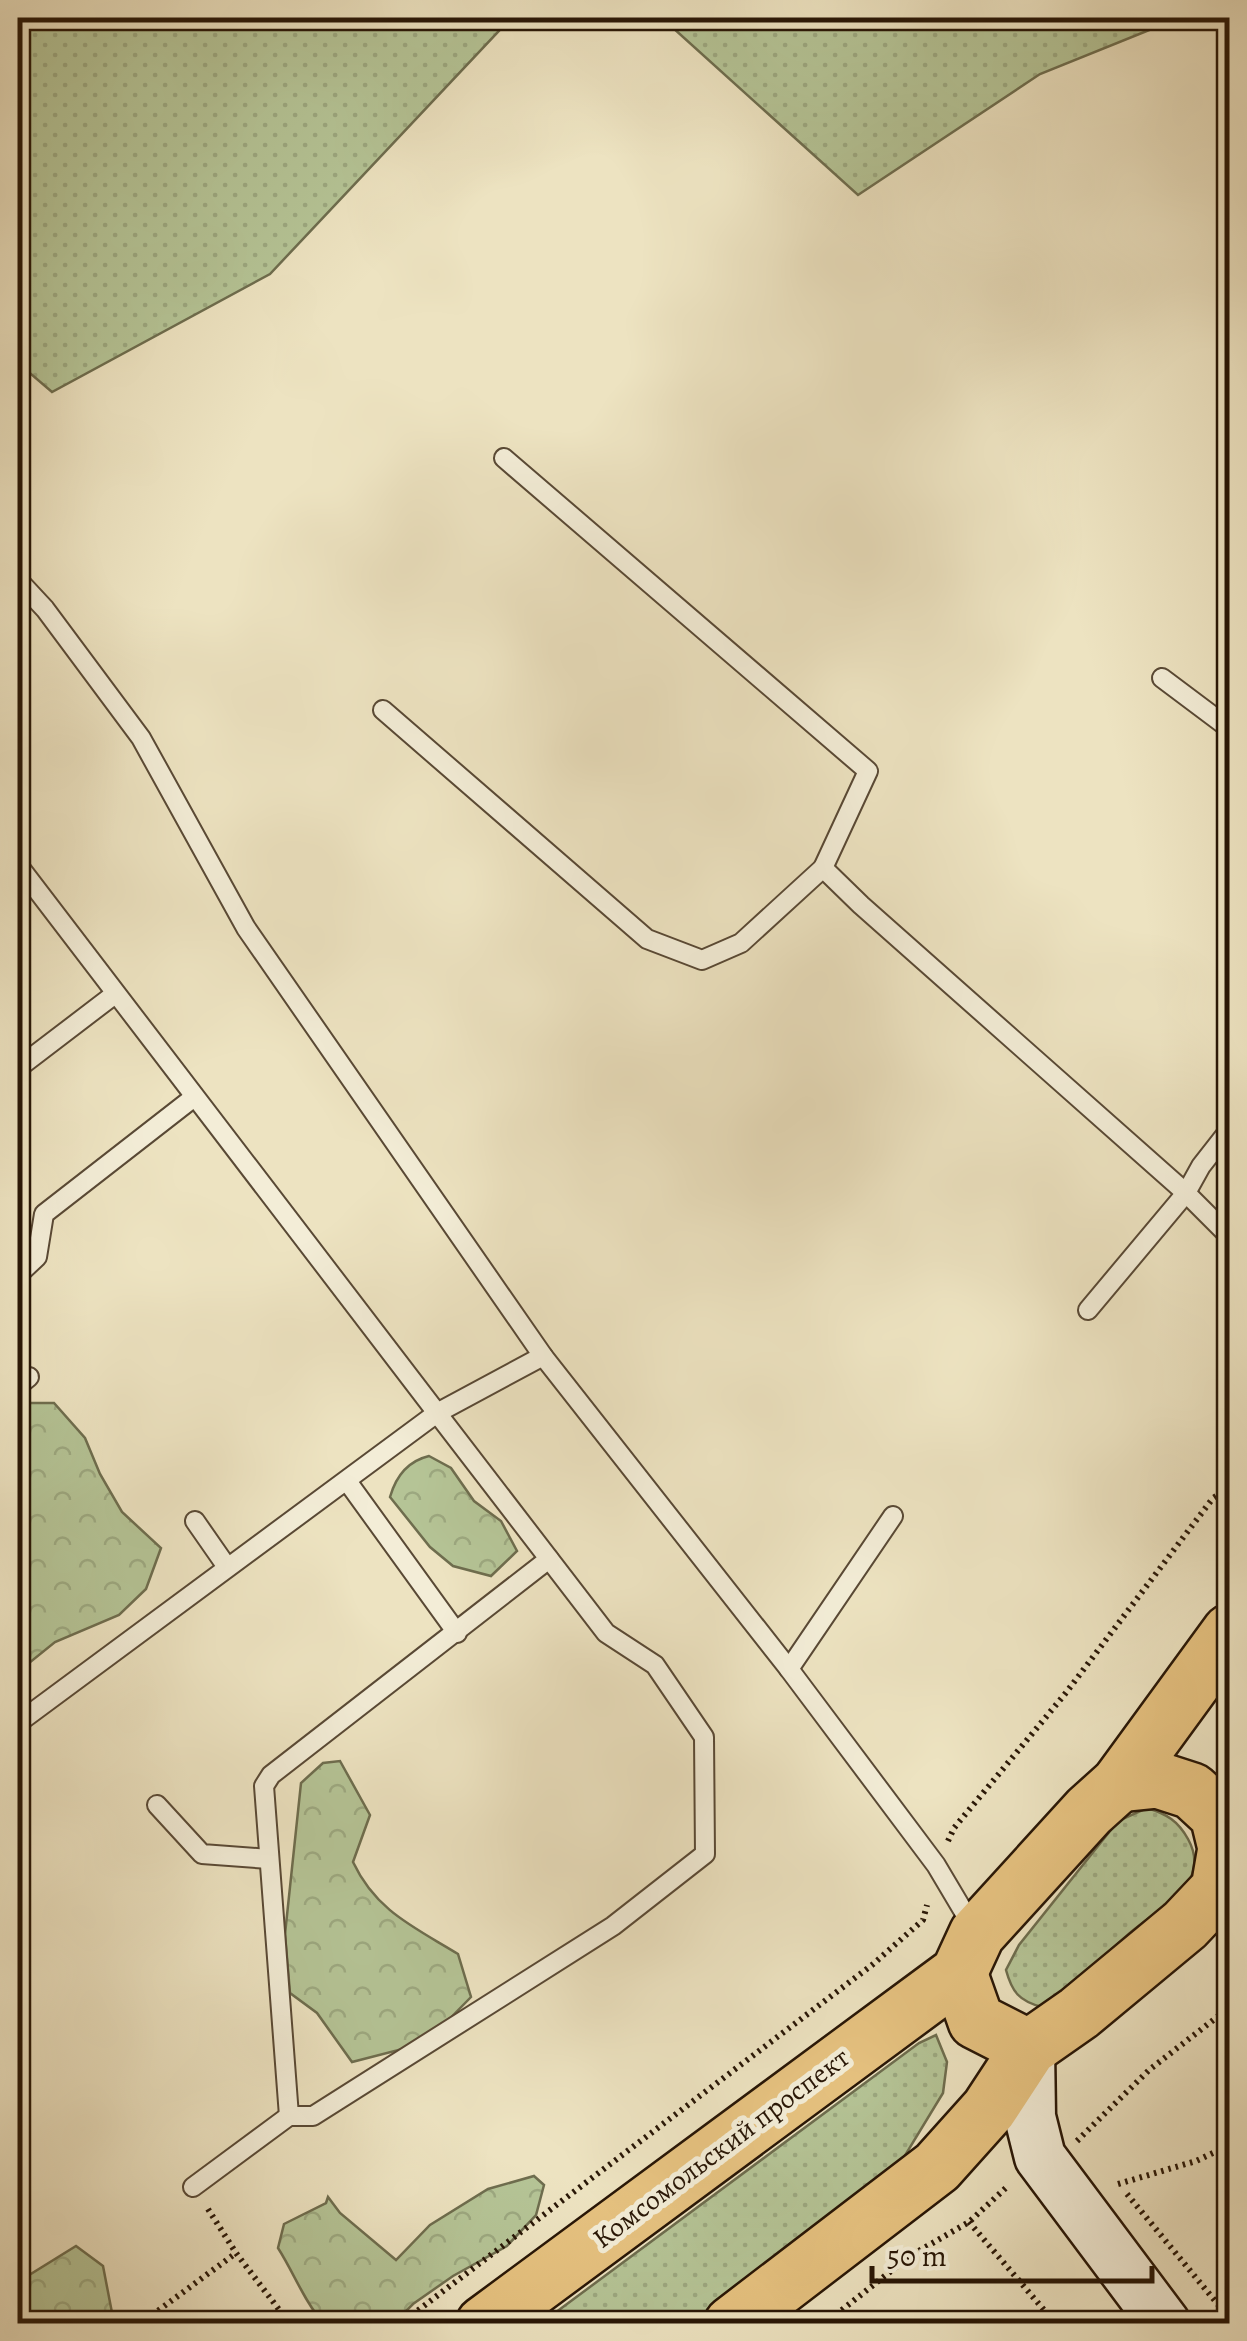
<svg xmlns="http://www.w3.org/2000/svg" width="1247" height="2341" viewBox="0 0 1247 2341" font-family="Alegreya,serif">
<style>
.grass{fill:url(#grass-dots);stroke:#6e6d4e;stroke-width:2.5}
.forest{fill:url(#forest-crowns);stroke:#6e6d4e;stroke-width:2.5}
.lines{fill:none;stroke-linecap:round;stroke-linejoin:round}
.service-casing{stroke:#594935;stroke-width:22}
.secondary-casing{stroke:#281606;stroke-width:55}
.primary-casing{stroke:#281606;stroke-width:60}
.path{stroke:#281606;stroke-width:6;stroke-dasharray:2.5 5;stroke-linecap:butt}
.service{stroke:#f3edd7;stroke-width:18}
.secondary{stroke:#f3edd7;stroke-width:50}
.primary{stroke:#e6c280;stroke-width:55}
.labels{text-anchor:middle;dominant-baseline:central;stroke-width:10;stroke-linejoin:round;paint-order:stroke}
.street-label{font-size:28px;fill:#281606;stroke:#f3edd7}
</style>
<defs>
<pattern id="grass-dots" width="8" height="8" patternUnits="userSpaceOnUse" patternTransform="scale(2.5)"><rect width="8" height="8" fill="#b5c496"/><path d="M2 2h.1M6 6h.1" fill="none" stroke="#9ca880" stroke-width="1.8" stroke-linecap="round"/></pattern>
<pattern id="forest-crowns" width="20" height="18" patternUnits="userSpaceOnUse" patternTransform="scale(2.5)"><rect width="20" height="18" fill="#b5c496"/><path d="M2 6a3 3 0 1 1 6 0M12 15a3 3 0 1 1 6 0" fill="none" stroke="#9ca880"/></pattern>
</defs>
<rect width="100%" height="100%" fill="#ede3c1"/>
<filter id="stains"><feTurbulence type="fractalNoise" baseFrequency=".002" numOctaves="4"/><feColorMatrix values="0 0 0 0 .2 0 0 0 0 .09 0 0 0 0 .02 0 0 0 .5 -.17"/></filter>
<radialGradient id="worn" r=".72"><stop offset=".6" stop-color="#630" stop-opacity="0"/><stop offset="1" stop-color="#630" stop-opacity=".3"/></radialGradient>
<g class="grass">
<polygon points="18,18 511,18 270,274 52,392 18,363"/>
<polygon points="662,18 1179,18 1040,74 858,195"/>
<path d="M1147,1808c20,6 31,13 41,31 25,45 -28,68 -57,93 -30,26 -56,52 -89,75 -23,-6 -30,-15 -36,-37l13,-25 99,-124z"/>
<polygon points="936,2035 947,2062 943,2093 895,2172 691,2323 540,2324 919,2043"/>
</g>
<g class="forest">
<polygon points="30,1403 54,1403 85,1438 100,1474 122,1512 161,1548 146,1589 119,1615 55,1642 18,1672 18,1410"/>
<path d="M429,1456l22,12 23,33 27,20 16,30 -26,25 -38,-10 -23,-19 -40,-50c6,-21 18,-36 39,-41z"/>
<path d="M340,1761l30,54 -17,47c23,49 61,65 105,92l13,43 -45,46 -74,19 -35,-49 -27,-20 -5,-59 16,-151 22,-20z"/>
<path d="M534,2176l10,9 -8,30 -29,31 -54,30 -40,28 -19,19h-71c-19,-22 -29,-50 -45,-75l6,-24 42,-21 2,-6 12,16 56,47 34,-35 58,-36z"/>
<polygon points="76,2246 103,2266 114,2323 22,2323 18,2313 18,2282"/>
</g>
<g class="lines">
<defs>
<g id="service">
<polyline points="504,458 868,771 823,868"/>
<polyline points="18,580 45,609 141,738 246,928 543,1356 789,1669 936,1865 974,1929"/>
<polyline points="1162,678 1230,729"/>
<polyline points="383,710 647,939 702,960 741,943 823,868 861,905 1186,1193 1230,1237"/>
<polyline points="18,865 437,1413 543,1356"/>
<polyline points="18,1068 115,994"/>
<polyline points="18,1270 21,1272 37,1257 44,1214 193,1098"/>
<polyline points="1088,1310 1186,1193 1201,1166 1230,1129"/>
<polyline points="18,1386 29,1377"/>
<polyline points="347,1481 457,1633"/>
<polyline points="195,1521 227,1567"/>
<polyline points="789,1669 893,1516"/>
<polyline points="18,1723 437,1413 606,1633 655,1665 704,1737 705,1854 613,1926 313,2116 289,2116 193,2187"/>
<polyline points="157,1805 202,1854 269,1859"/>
<polyline points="289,2116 264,1786 271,1775 549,1559"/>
</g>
<polyline id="secondary" points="1029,2048 1030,2117 1040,2157 1165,2324"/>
<g id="primary">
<polyline points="959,1973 976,2021 1029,2048"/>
<polyline points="484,2324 959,1973 977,1934 1089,1811 1119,1784 1230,1632"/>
<polyline points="732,2324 937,2167 989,2109 1029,2048 1079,2013 1185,1925 1219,1889 1226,1848 1218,1815 1192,1791 1158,1780 1119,1784"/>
</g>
</defs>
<use href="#service" class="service-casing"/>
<use href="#secondary" class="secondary-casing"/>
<use href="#primary" class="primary-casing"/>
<g class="path">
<polyline points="948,1841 954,1828 1065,1694 1213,1498 1230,1487"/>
<polyline points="1077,2141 1149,2070 1230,2007"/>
<polyline points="1118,2184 1196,2161 1230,2145"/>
<polyline points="1127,2194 1230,2319"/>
<polyline points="208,2209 236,2253 290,2324"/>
<polyline points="969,2222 1056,2324"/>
<polyline points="140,2324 236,2253"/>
<polyline points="400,2324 872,1965 923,1920 927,1905"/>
<polyline points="824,2324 910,2256 969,2222 1009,2185"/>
</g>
<use href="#service" class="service"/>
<use href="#secondary" class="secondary"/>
<use href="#primary" class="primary"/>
</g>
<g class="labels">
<g class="street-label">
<text transform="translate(721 2148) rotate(-37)">Комсомольский проспект</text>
</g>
</g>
<rect width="1247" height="2341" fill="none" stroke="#ede3c1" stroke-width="60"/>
<rect x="20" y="20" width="1207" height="2301" fill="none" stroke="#281606" stroke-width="5"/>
<rect x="30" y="30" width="1187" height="2281" fill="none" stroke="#281606" stroke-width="2.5"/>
<path d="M872 2266v15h280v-15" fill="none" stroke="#281606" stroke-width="5"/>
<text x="887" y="2266" font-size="30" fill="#281606" stroke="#f3edd7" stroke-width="8" paint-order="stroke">50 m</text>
<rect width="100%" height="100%" filter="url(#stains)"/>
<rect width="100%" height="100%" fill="url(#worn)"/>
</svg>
